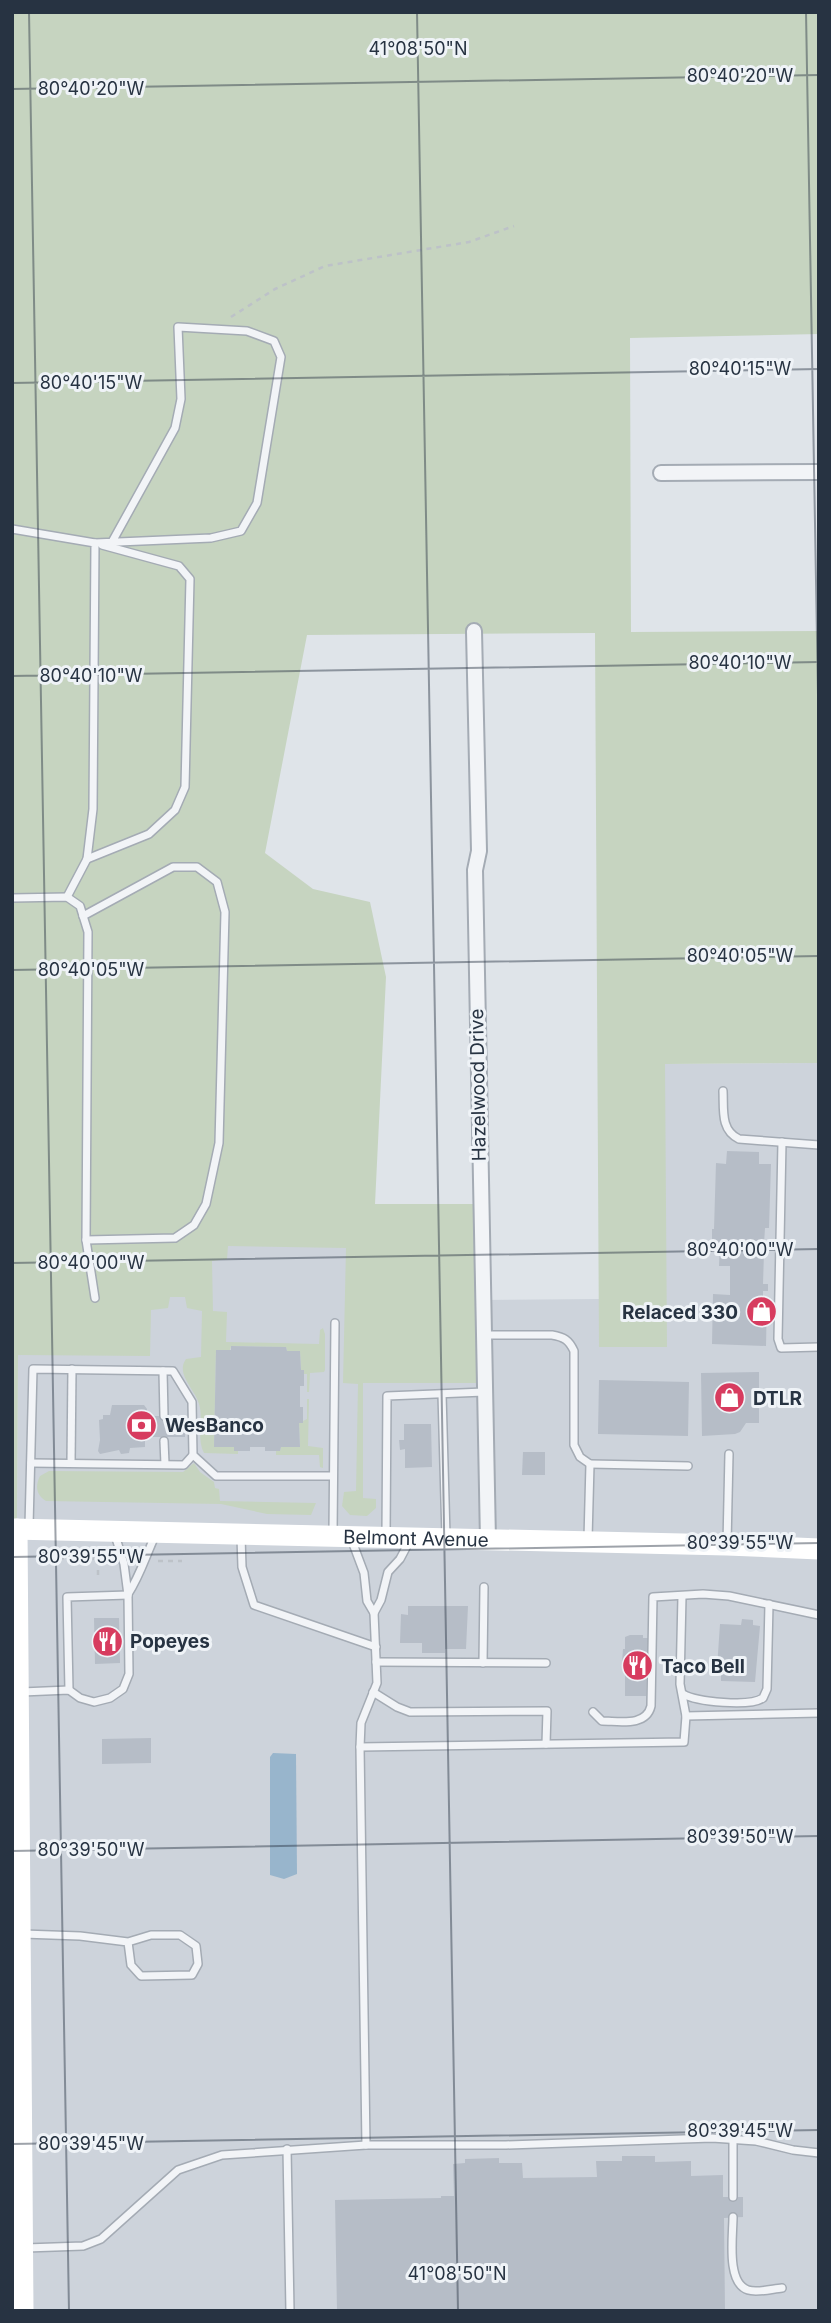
<svg xmlns="http://www.w3.org/2000/svg" width="831" height="2323" viewBox="0 0 831 2323" font-family="Inter,sans-serif">
<style>
.built{fill:#cdd3db}
.green{fill:#c6d4c0}
.water{fill:#98b5cc}
.building{fill:#b6bdc7}
.lines{fill:none;stroke-linecap:round;stroke-linejoin:round}
.lane-casing{stroke:#a4abb4;stroke-width:10}
.street-casing{stroke:#a4abb4;stroke-width:18}
.path{stroke:#bdc2c8;stroke-width:2.5;stroke-dasharray:5 5;stroke-linecap:butt}
.lane{stroke:#f2f4f7;stroke-width:7}
.street{stroke:#f2f4f7;stroke-width:14}
.secondary{stroke:#fff;stroke-width:21}
.ticks{fill:none;stroke:#273342;stroke-width:2;stroke-opacity:0.45}
.labels{text-anchor:middle;dominant-baseline:central;stroke-width:6;stroke-linejoin:round;paint-order:stroke}
.street-label{font-size:19px;fill:#273342;stroke:#eff3f7}
.poi-label{font-size:19px;font-weight:bold;fill:#273342;stroke:#eff3f7;text-anchor:start}
.ticks-label{font-size:18px;text-anchor:middle;fill:#273342;stroke:#eff3f7;stroke-width:6;stroke-linejoin:round;paint-order:stroke}
</style>
<rect width="100%" height="100%" fill="#dfe4e9"/>
<polygon class="built" points="819,1063 819,2311 23,2311 17,1529 18,1355 144,1355 145,1287 208,1238 345,1204 482,1300 599,1299 600,1347 665,1064"/>
<g class="green">
<path d="M12,12h807v322l-189,4 1,294 188,-1v432l-154,1 2,283h-68l-4,-714 -288,2 -42,218 48,36 57,13 16,75 -11,227h105l-1,179h-116v115l13,1v9l-9,8 -17,-1 -8,-9 2,-14 12,-1 2,-107 -15,-1 3,-135 -118,-2 -1,13 -15,2 1,50 14,1 -1,30 93,2 1,-14 3,-2 2,6v36l-1,2 -14,1 -1,19h-2v-18h-3v-4h-3l-1,-19h-13l-1,-4 -55,-1 -1,4h-14l-2,97h20v4h4v3l-34,-1c-8,-15 0,-33 -5,-49 -4,-15 -24,-30 -13,-45l15,-2 1,-46 -15,-3 -2,-11h-15l-2,11 -17,2 -1,46 -132,-1 -1,174h-5z"/>
<polygon points="307,1399 309,1399 308,1446 323,1448 323,1468 320,1467 319,1455 276,1455 276,1451 280,1451 281,1447 300,1446 299,1423 307,1419"/>
<path d="M194,1463l6,9 14,10 1,6 4,1 1,12 96,2 -5,12 -44,-1 -46,-10 -175,-3c-10,-6 -11,-15 -6,-25l9,-5 134,1z"/>
</g>
<polygon class="water" points="273,1753 296,1754 297,1874 284,1879 270,1875 270,1757"/>
<g class="building">
<polygon points="727,1151 759,1152 759,1164 771,1164 769,1228 765,1228 764,1244 769,1244 768,1252 764,1252 763,1284 768,1284 768,1291 763,1291 763,1297 767,1297 766,1346 712,1344 713,1294 730,1295 730,1266 719,1266 720,1243 712,1243 712,1229 714,1229 716,1163 726,1164"/>
<polygon points="231,1346 286,1347 287,1351 300,1351 301,1370 304,1370 304,1386 300,1386 300,1407 303,1407 303,1423 299,1423 300,1447 281,1447 280,1451 265,1451 265,1447 250,1447 250,1451 234,1451 234,1447 214,1447 216,1350 231,1350"/>
<polygon points="759,1372 759,1423 746,1423 740,1432 735,1434 702,1436 701,1373"/>
<polygon points="599,1380 689,1382 688,1436 598,1434"/>
<polygon points="112,1405 144,1405 147,1409 147,1416 185,1416 185,1437 145,1437 145,1447 130,1448 129,1453 121,1454 119,1450 100,1454 98,1451 100,1440 99,1420 103,1419 103,1415 110,1415"/>
<polygon points="404,1424 431,1424 432,1467 405,1468 405,1449 400,1450 399,1440 404,1440"/>
<polygon points="523,1452 545,1452 545,1475 522,1475"/>
<polygon points="408,1606 468,1606 466,1649 445,1649 445,1653 422,1653 422,1643 400,1643 401,1614 408,1615"/>
<polygon points="94,1618 119,1618 120,1663 95,1664"/>
<polygon points="742,1619 753,1620 753,1625 760,1626 755,1682 721,1681 721,1668 717,1668 720,1624 741,1625"/>
<polygon points="630,1635 643,1635 643,1638 648,1638 647,1662 650,1663 650,1668 647,1668 646,1696 625,1696 625,1663 622,1663 623,1649 625,1649 625,1637"/>
<polygon points="151,1738 151,1763 102,1764 102,1739"/>
<polygon points="622,2156 655,2156 655,2162 691,2161 691,2176 723,2175 723,2197 743,2197 743,2217 724,2218 725,2311 337,2311 335,2200 441,2198 441,2196 454,2196 453,2164 465,2163 465,2159 499,2158 499,2163 522,2163 523,2178 597,2177 596,2161 622,2161"/>
</g>
<g class="lines">
<defs>
<g id="lane">
<polyline points="12,529 95,543 93,809 87,859 67,897"/>
<polyline points="95,543 211,538 241,531 257,503 281,357 274,341 247,331 178,327 181,399 175,428 112,542"/>
<polyline points="87,859 149,834 175,810 185,787 190,579 179,566 102,545"/>
<polyline points="12,898 67,897 80,906 88,932 86,1240 95,1298"/>
<polyline points="83,916 173,867 197,867 217,882 225,912 219,1143 206,1204 194,1225 175,1238 86,1240"/>
<path d="M723,1091c1,18 -3,39 16,48l80,6"/>
<polyline points="782,1142 778,1339 781,1348 819,1347"/>
<path d="M483,1335h69c12,2 17,5 22,16v94l6,12 10,7 -2,75"/>
<polyline points="163,1371 164,1416"/>
<polyline points="442,1394 446,1536"/>
<polyline points="164,1441 165,1464"/>
<polyline points="31,1463 184,1465 193,1455"/>
<polyline points="71,1463 72,1369"/>
<polyline points="590,1464 688,1466"/>
<polyline points="29,1526 33,1369 173,1371 192,1402 193,1455 216,1476 333,1476"/>
<polyline points="333,1533 335,1323"/>
<polyline points="386,1535 387,1396 484,1392"/>
<polyline points="241,1537 242,1567 254,1605 376,1647"/>
<polyline points="352,1541 364,1573 367,1601 374,1613 377,1683 361,1723 360,1747 366,2145"/>
<polyline points="727,1544 729,1454"/>
<path d="M128,1594c12,-18 18,-39 27,-58"/>
<polyline points="374,1613 381,1600 388,1572 400,1559 410,1540"/>
<polyline points="376,1662 546,1663"/>
<polyline points="483,1663 484,1587"/>
<polyline points="69,1690 67,1597 128,1595"/>
<polyline points="22,1692 69,1690 80,1698 94,1702 110,1698 123,1689 129,1674 128,1595 124,1564 115,1535"/>
<polyline points="373,1692 397,1707 410,1712 547,1711 546,1744"/>
<path d="M683,1694c14,8 67,13 80,4l4,-9 2,-85"/>
<path d="M593,1712l9,9c17,0 44,6 49,-15l2,-109 50,-3 26,2 90,19"/>
<polyline points="686,1716 819,1713"/>
<polyline points="360,1747 684,1742 686,1716 680,1684 682,1596"/>
<polyline points="23,1934 80,1936 128,1942 151,1935 180,1935 196,1946 198,1964 192,1975 141,1976 131,1965 128,1942"/>
<polyline points="733,2140 733,2197"/>
<polyline points="287,2149 290,2311"/>
<path d="M733,2217c0,19 -7,66 15,73 9,3 24,-1 34,-2"/>
<polyline points="26,2248 83,2246 101,2239 178,2170 222,2155 366,2145 506,2145 712,2138 756,2141 793,2150 819,2153"/>
</g>
<g id="street">
<polyline points="661,473 819,472"/>
<polyline points="474,631 479,851 475,870 488,1541"/>
</g>
</defs>
<use href="#lane" class="lane-casing"/>
<use href="#street" class="street-casing"/>
<g class="path">
<polyline points="231,317 275,289 325,266 469,242 514,226"/>
<polyline points="39,1558 109,1559"/>
<polyline points="98,1560 98,1578"/>
<polyline points="158,1561 182,1561"/>
</g>
<use href="#lane" class="lane"/>
<use href="#street" class="street"/>
<g class="secondary">
<path id="s1" d="M12,1529l715,16 92,4"/>
<polyline points="17,1529 23,2311"/>
</g>
</g>
<path class="ticks" d="M29,12l40,2299M417,12l41,2299M806,12l13,739M12,89l807,-14M12,383l807,-14M12,676l807,-14M12,970l807,-14M12,1263l807,-14M12,1557l807,-14M12,1851l807,-15M12,2144l807,-14"/>
<defs>
<symbol id="shop-disc" viewBox="-11 -11 22 22"><circle r="9.5" fill="#d73c5f" stroke="#eff3f7"/><path d="M-5-2.5h2.3a2.7 3.5 0 0 1 5.4 0H5L5.5 6h-11ZM-1.5-2.5h3a1.5 2.3 0 0 0-3 0Z" fill="#fff"/></symbol>
<symbol id="bank-disc" viewBox="-11 -11 22 22"><circle r="9.5" fill="#d73c5f" stroke="#eff3f7"/><path d="M-6-4H6V4H-6ZM0-2.3a2.3 2.3 0 1 0 0 4.6a2.3 2.3 0 1 0 0-4.6Z" fill="#fff"/></symbol>
<symbol id="restaurant-disc" viewBox="-11 -11 22 22"><circle r="9.5" fill="#d73c5f" stroke="#eff3f7"/><path d="M-5-6h1v4h1v-4h1v4h1v-4h1v5L-1.5 .5V6h-2V.5L-5-1ZM5-6V6H3V1.5H1.5Q1.5-4 5-6Z" fill="#fff"/></symbol>
</defs>
<g fill-rule="evenodd">
<use href="#shop-disc" x="744" y="1294" width="35" height="35"/>
<use href="#shop-disc" x="712" y="1380" width="35" height="35"/>
<use href="#bank-disc" x="124" y="1408" width="35" height="35"/>
<use href="#restaurant-disc" x="90" y="1624" width="35" height="35"/>
<use href="#restaurant-disc" x="620" y="1648" width="35" height="35"/>
</g>
<g class="labels">
<g class="street-label">
<text transform="translate(478 1085) rotate(-91)">Hazelwood Drive</text>
<text stroke="none"><textPath href="#s1" startOffset="404">Belmont Avenue</textPath></text>
</g>
<g class="poi-label">
<text x="738" y="1312" text-anchor="end">Relaced 330</text>
<text x="753" y="1398">DTLR</text>
<text x="165" y="1425">WesBanco</text>
<text x="130" y="1641">Popeyes</text>
<text x="661" y="1666">Taco Bell</text>
</g>
</g>
<g class="ticks-label">
<text x="418" y="55">41°08'50"N</text>
<text x="740" y="82">80°40'20"W</text>
<text x="91" y="95">80°40'20"W</text>
<text x="740" y="375">80°40'15"W</text>
<text x="91" y="389">80°40'15"W</text>
<text x="740" y="669">80°40'10"W</text>
<text x="91" y="682">80°40'10"W</text>
<text x="740" y="962">80°40'05"W</text>
<text x="91" y="976">80°40'05"W</text>
<text x="740" y="1256">80°40'00"W</text>
<text x="91" y="1269">80°40'00"W</text>
<text x="740" y="1549">80°39'55"W</text>
<text x="91" y="1563">80°39'55"W</text>
<text x="740" y="1843">80°39'50"W</text>
<text x="91" y="1856">80°39'50"W</text>
<text x="740" y="2137">80°39'45"W</text>
<text x="91" y="2150">80°39'45"W</text>
<text x="457" y="2280">41°08'50"N</text>
</g>
<rect width="831" height="2323" fill="none" stroke="#273342" stroke-width="28"/>
</svg>
